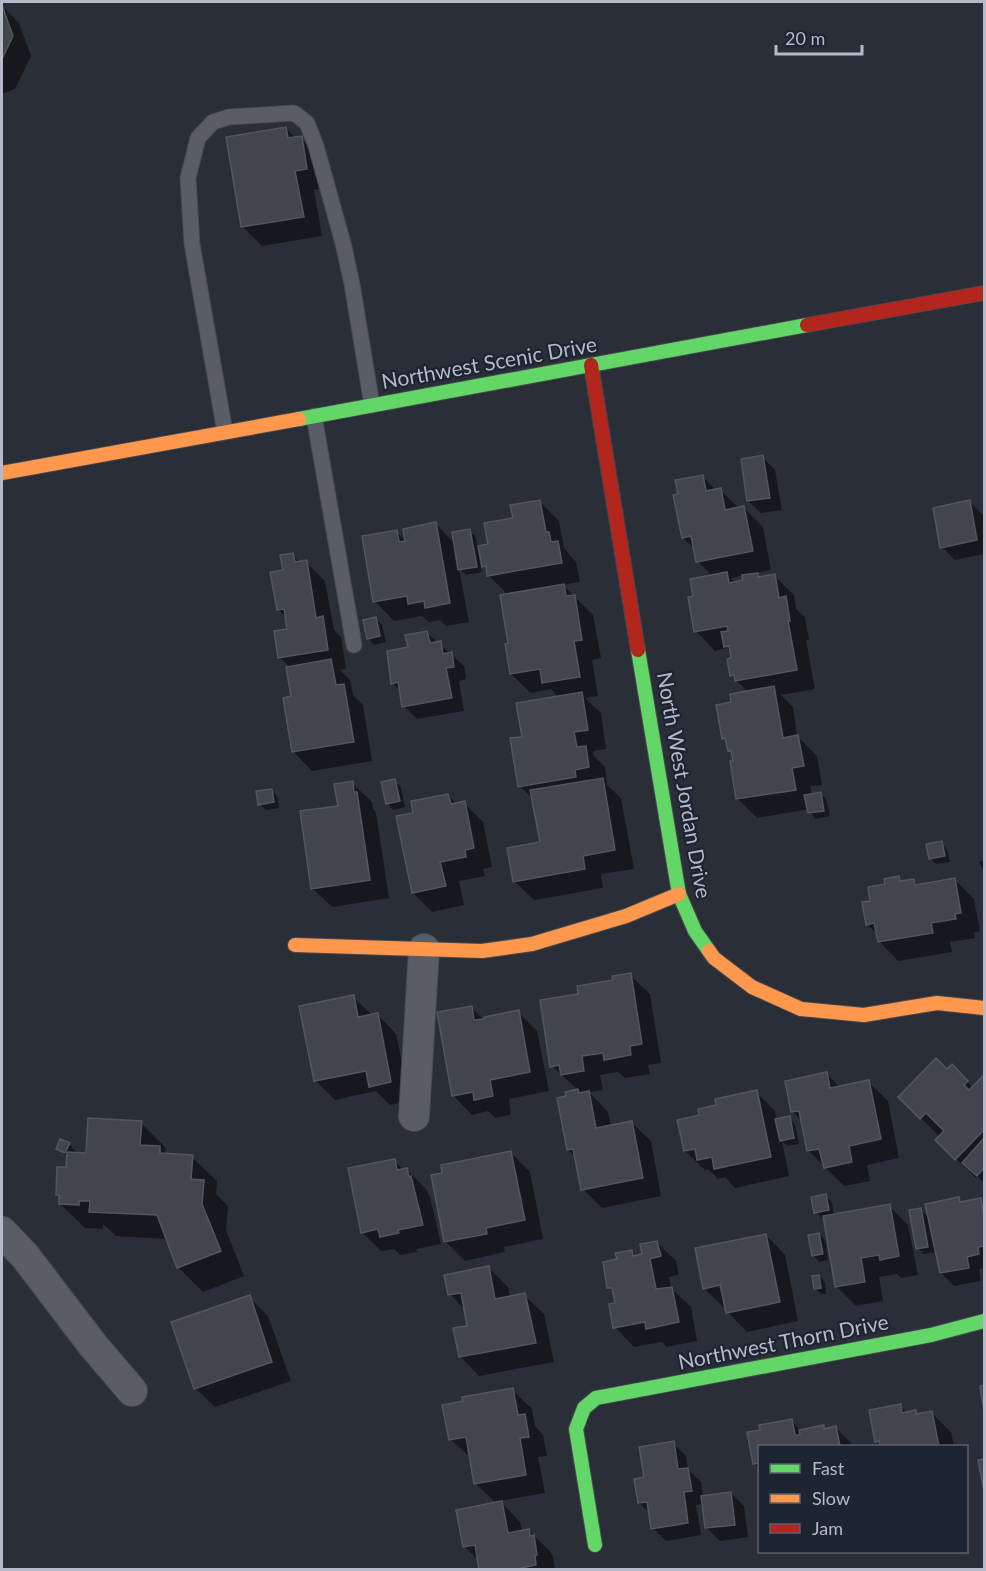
<svg xmlns="http://www.w3.org/2000/svg" width="986" height="1571" viewBox="0 0 986 1571" font-family="Lato,sans-serif">
<style>
.shadow{fill:#0007;fill-rule:evenodd}
.building{fill:#42454c;stroke:#52565f;stroke-width:1.5}
.lines{fill:none;stroke-linecap:round;stroke-linejoin:round}
.lane-casing{stroke:#464950;stroke-width:17}
.street-casing{stroke:#464950;stroke-width:32}
.fast-casing{stroke:#464950;stroke-width:16}
.slow-casing{stroke:#464950;stroke-width:16}
.jam-casing{stroke:#464950;stroke-width:16}
.lane{stroke:#5a5d65;stroke-width:15}
.street{stroke:#5a5d65;stroke-width:30}
.fast{stroke:#63d668;stroke-width:14}
.slow{stroke:#ff974d;stroke-width:14}
.jam{stroke:#b3261e;stroke-width:14}
.labels{text-anchor:middle;dominant-baseline:central;stroke-width:4.5;stroke-linejoin:round;paint-order:stroke}
.street-label{font-size:21px;fill:#b4bac8;stroke:#1d2432}
</style>
<rect width="100%" height="100%" fill="#2a2e37"/>
<g class="shadow">
<polygon points="2,6 19,23 31,56 15,89 2,94"/>
<polygon points="286,128 296,139 301,138 320,157 325,188 314,190 322,236 262,246 243,227 228,138"/>
<polygon points="762,457 775,470 782,510 761,513 748,501"/>
<path d="M702,476l14,14h4l20,19 4,-1 19,19 8,43 -15,3 5,5 14,-2 19,19 2,14 9,8 4,23h-3l9,49 -34,6 12,12 4,29 20,20 5,29 -12,1 2,9 8,-2 6,6 4,17 -15,3 -6,-10 -52,9 -19,-19 -4,-44 -5,-4 -1,-8 -5,-5 10,-35 15,-11 -17,-17 1,-22 -5,-5 -12,3 -19,-20 -2,-34 19,-20 -15,-16 -2,-11 -13,-12zM744,575l1,7 -9,1 -5,-5z"/>
<polygon points="540,502 559,521 564,548 576,562 580,582 563,585 593,615 601,658 592,660 598,696 585,698 601,713 606,749 593,751 594,756 605,767 607,785 621,798 634,869 601,874 603,888 534,900 514,881 541,843 534,800 520,786 524,738 559,698 551,689 531,693 511,674 508,595 489,576 488,571 480,563 482,572 466,575 459,569 469,622 446,626 440,620 429,622 422,616 394,621 375,601 396,531 406,542 436,524 455,544 469,531 476,537 477,547 490,545 514,519"/>
<polygon points="970,502 983,515 984,554 955,560 942,547"/>
<polygon points="293,555 300,563 306,562 325,581 334,630 341,637 346,669 340,670 350,680 353,695 363,705 372,761 312,771 293,751 290,668 280,657 289,630 287,618 278,609 285,571"/>
<polygon points="376,619 382,625 386,642 374,645 368,638"/>
<polygon points="427,633 464,666 466,679 459,681 464,711 417,719 404,706 401,692 393,683 409,648"/>
<polygon points="394,781 401,787 405,807 393,810 387,803"/>
<polygon points="352,783 372,802 373,809 376,813 389,898 332,907 312,888 339,807"/>
<polygon points="271,790 277,796 279,808 266,810 260,804"/>
<polygon points="448,795 457,804 464,803 483,822 492,867 483,869 485,876 459,881 464,905 432,912 413,893 415,814"/>
<polygon points="941,843 947,849 950,862 936,864 930,858"/>
<polygon points="984,860 984,871 979,862"/>
<polygon points="899,878 903,882 913,880 919,886 955,880 974,899 980,931 974,933 975,938 950,942 952,952 898,961 879,941 878,935 867,924 872,902 887,885"/>
<polygon points="630,975 650,994 661,1063 648,1065 650,1074 625,1078 618,1072 600,1075 603,1090 589,1092 608,1112 611,1126 631,1122 651,1141 661,1196 602,1208 583,1189 576,1158 568,1150 559,1099 567,1097 567,1093 578,1090 552,1066 580,995"/>
<polygon points="353,997 372,1015 377,1014 396,1034 410,1101 390,1105 376,1091 335,1100 316,1081"/>
<polygon points="471,1007 486,1022 518,1012 537,1031 549,1091 509,1099 511,1115 495,1118 488,1111 472,1115 453,1095"/>
<polygon points="952,1066 973,1088 984,1077 984,1183 977,1176 976,1178 937,1140 940,1137 900,1097"/>
<polygon points="827,1074 840,1087 868,1082 888,1101 899,1158 867,1165 870,1181 844,1186 808,1150 802,1121 793,1112"/>
<polygon points="756,1092 775,1111 777,1120 789,1118 795,1124 799,1144 787,1146 782,1141 789,1176 735,1188 725,1177 718,1179 708,1169 705,1170 685,1151 701,1116"/>
<polygon points="141,1123 166,1148 165,1153 168,1155 192,1157 217,1181 216,1194 228,1206 226,1230 244,1276 203,1292 178,1267 167,1239 116,1236 103,1224 103,1229 85,1228 60,1204 60,1198 57,1194 67,1169 68,1157 57,1148 69,1144 75,1151 74,1153 87,1154"/>
<polygon points="511,1153 530,1172 543,1239 504,1247 505,1252 465,1261 446,1242 433,1177"/>
<polygon points="394,1161 404,1170 407,1170 426,1189 430,1197 441,1244 416,1249 417,1252 400,1255 394,1249 381,1251 362,1232"/>
<polygon points="826,1196 832,1202 834,1216 889,1206 908,1225 918,1275 901,1278 897,1274 879,1277 883,1301 856,1306 837,1287 824,1218 822,1218 816,1212"/>
<polygon points="959,1199 962,1203 980,1200 984,1204 984,1268 979,1269 981,1281 954,1286 941,1273 936,1252 924,1254 918,1248 920,1209 930,1219"/>
<polygon points="819,1234 825,1240 828,1260 819,1262 813,1255"/>
<polygon points="766,1235 785,1255 798,1321 747,1332 728,1312 727,1307 723,1307 704,1288"/>
<polygon points="657,1242 676,1261 679,1275 669,1277 671,1288 691,1307 697,1341 667,1347 662,1342 634,1347 615,1327 617,1304 615,1294 609,1288 618,1261 631,1251 637,1257 643,1255"/>
<polygon points="489,1268 508,1287 510,1298 524,1295 544,1314 554,1362 479,1376 460,1356 469,1327 465,1310 450,1294"/>
<polygon points="819,1276 825,1282 826,1294 821,1294 815,1288"/>
<polygon points="249,1297 268,1316 291,1381 215,1407 195,1388"/>
<polygon points="512,1390 532,1409 535,1426 543,1435 547,1456 538,1457 545,1493 500,1501 520,1522 522,1531 528,1530 548,1549 553,1556 555,1570 481,1570 479,1561 464,1546 496,1503 475,1483 471,1458 450,1439"/>
<polygon points="900,1406 908,1413 915,1412 919,1415 932,1413 951,1432 954,1446 881,1446 876,1441"/>
<polygon points="791,1420 801,1431 823,1427 826,1430 836,1428 854,1446 760,1446 760,1469 754,1463 762,1431"/>
<polygon points="673,1443 686,1456 688,1470 701,1482 703,1497 731,1493 744,1506 748,1537 720,1541 707,1528 704,1504 696,1505 701,1535 666,1541 653,1528 651,1514 639,1503 646,1478"/>
</g>
<g class="building">
<polygon points="2,5 13,36 2,59"/>
<polygon points="286,127 288,138 302,136 307,169 295,171 304,217 241,227 226,137"/>
<polygon points="763,455 770,498 747,501 741,459"/>
<polygon points="703,475 706,491 721,488 725,510 744,506 753,551 696,562 691,536 682,538 673,495 678,494 675,480"/>
<polygon points="540,500 546,532 549,532 551,542 558,541 562,563 487,576 486,566 482,567 478,546 488,544 484,523 513,518 510,505"/>
<polygon points="970,500 977,540 940,548 933,508"/>
<polygon points="436,522 450,603 425,608 424,601 408,604 407,596 373,602 362,536 397,530 399,542 405,541 403,529"/>
<polygon points="470,529 477,567 458,570 452,532"/>
<polygon points="293,553 295,562 307,560 316,618 323,616 328,650 278,658 274,631 287,629 284,609 277,610 270,572 283,570 280,555"/>
<polygon points="727,572 729,583 743,580 742,575 758,573 758,577 775,574 779,598 786,596 790,621 788,621 797,670 735,681 734,675 730,676 727,659 731,658 729,646 724,647 721,632 728,631 727,626 694,632 688,597 693,596 690,579"/>
<polygon points="564,584 566,596 575,595 582,640 574,641 580,677 542,683 540,669 510,674 505,644 508,643 500,595"/>
<polygon points="376,617 380,636 367,639 363,620"/>
<polygon points="427,631 430,643 441,641 443,654 452,652 454,667 446,668 452,698 402,707 398,682 391,684 387,651 408,647 405,635"/>
<polygon points="331,659 336,685 344,684 354,742 292,752 283,698 291,696 286,667"/>
<polygon points="774,686 783,738 798,735 804,766 792,768 796,790 736,799 730,761 733,761 731,751 728,751 725,738 722,739 716,705 731,702 730,694"/>
<polygon points="582,692 588,730 574,732 577,747 586,746 589,767 575,770 576,777 518,787 510,738 522,737 516,703"/>
<polygon points="603,778 615,850 583,856 585,869 513,882 507,848 540,842 530,790"/>
<polygon points="395,779 400,801 386,804 381,782"/>
<polygon points="353,781 354,792 357,792 370,880 311,889 300,811 338,806 334,784"/>
<polygon points="272,789 274,802 258,805 256,791"/>
<polygon points="821,792 824,811 808,813 804,795"/>
<polygon points="448,794 451,804 465,801 474,848 465,850 466,857 440,862 446,886 412,893 396,816 413,813 411,801"/>
<polygon points="942,841 945,856 929,859 926,844"/>
<polygon points="899,876 900,881 914,879 915,885 955,878 961,913 955,914 956,919 931,923 933,933 878,942 874,923 866,925 862,902 870,901 868,887 885,884 884,879"/>
<polygon points="631,973 642,1044 630,1046 631,1055 604,1060 603,1053 582,1056 584,1071 561,1075 559,1065 550,1067 540,1000 578,994 577,986 613,980 612,976"/>
<polygon points="354,995 358,1017 378,1013 391,1082 369,1087 366,1071 314,1081 299,1006"/>
<polygon points="472,1006 474,1020 484,1019 484,1017 519,1010 530,1072 490,1080 493,1096 474,1100 473,1092 452,1096 437,1012"/>
<polygon points="936,1058 947,1069 952,1064 968,1081 964,1085 969,1090 984,1075 984,1130 955,1160 935,1140 944,1131 926,1113 920,1119 898,1097"/>
<polygon points="827,1072 830,1088 869,1080 881,1139 849,1146 852,1162 824,1168 819,1149 807,1151 799,1111 791,1112 785,1081"/>
<polygon points="578,1089 579,1093 589,1091 596,1128 632,1121 643,1178 581,1190 573,1149 567,1150 557,1098 566,1096 565,1092"/>
<polygon points="757,1090 771,1157 714,1169 712,1157 697,1160 695,1149 684,1151 677,1120 699,1115 698,1109 716,1105 715,1099"/>
<polygon points="790,1116 794,1138 780,1141 775,1119"/>
<polygon points="88,1118 142,1121 140,1145 160,1146 160,1153 193,1155 191,1179 204,1180 202,1204 221,1251 177,1268 157,1215 89,1212 90,1201 79,1201 79,1205 59,1204 59,1195 56,1195 57,1167 66,1167 67,1152 86,1153"/>
<polygon points="984,1138 984,1168 977,1176 962,1163"/>
<polygon points="60,1139 70,1143 65,1153 56,1149"/>
<polygon points="511,1151 525,1220 486,1228 487,1234 444,1242 431,1175 442,1173 441,1165"/>
<polygon points="395,1159 397,1170 407,1168 409,1177 411,1176 423,1225 398,1230 399,1233 380,1237 378,1229 361,1233 348,1168"/>
<polygon points="826,1194 829,1210 814,1213 811,1197"/>
<polygon points="959,1197 960,1202 981,1198 984,1217 984,1246 978,1247 979,1254 967,1257 969,1268 940,1273 925,1204"/>
<polygon points="890,1204 899,1256 880,1260 879,1255 861,1258 865,1282 835,1287 823,1216"/>
<polygon points="921,1208 928,1247 916,1249 909,1210"/>
<polygon points="819,1233 823,1254 812,1256 808,1235"/>
<polygon points="766,1234 780,1302 726,1313 720,1285 703,1289 695,1248"/>
<polygon points="657,1241 661,1256 650,1259 656,1289 672,1287 679,1322 646,1329 645,1322 613,1328 609,1304 615,1303 612,1288 607,1288 603,1262 617,1259 615,1253 632,1250 633,1256 642,1254 640,1244"/>
<polygon points="489,1266 495,1299 525,1293 536,1343 459,1357 453,1328 467,1326 461,1293 448,1295 444,1275"/>
<polygon points="819,1275 821,1288 814,1289 812,1276"/>
<polygon points="250,1295 272,1362 194,1389 171,1322"/>
<polygon points="984,1385 984,1412 980,1386"/>
<polygon points="513,1388 518,1415 525,1414 529,1437 520,1438 526,1475 474,1484 466,1437 449,1440 442,1405 463,1401 462,1397"/>
<polygon points="901,1404 902,1413 916,1410 916,1414 932,1411 939,1446 880,1446 879,1441 875,1442 869,1410"/>
<polygon points="792,1419 795,1435 800,1435 799,1430 824,1425 824,1429 836,1426 840,1446 760,1446 760,1463 753,1464 747,1432 760,1430 759,1425"/>
<polygon points="674,1441 678,1469 688,1468 692,1491 684,1492 688,1523 651,1529 647,1502 638,1503 634,1479 644,1477 639,1447"/>
<polygon points="984,1459 984,1491 978,1460"/>
<polygon points="731,1492 735,1525 705,1528 701,1496"/>
<polygon points="502,1501 508,1533 529,1529 530,1536 534,1535 537,1555 535,1555 536,1565 512,1570 479,1570 475,1545 463,1547 456,1510"/>
</g>
<g class="lines">
<defs>
<g id="lane">
<polyline points="314,416 354,645"/>
<polyline points="225,432 192,244 188,178 198,138 213,122 229,117 294,113 307,123 316,146 343,243 352,284 372,405"/>
</g>
<g id="street">
<polyline points="414,1116 424,949"/>
<polyline points="2,1232 25,1256 92,1344 132,1391"/>
</g>
<g id="fast">
<polyline points="299,419 807,325"/>
<polyline points="638,650 679,894 695,931 709,951"/>
<polyline points="595,1545 576,1429 584,1408 596,1398 931,1335 984,1321"/>
</g>
<g id="slow">
<polyline points="2,473 299,419"/>
<polyline points="295,945 482,951 532,944 626,916 679,894"/>
<polyline points="709,951 714,958 752,987 801,1009 864,1015 937,1003 984,1008"/>
</g>
<g id="jam">
<polyline points="807,325 984,293"/>
<polyline points="591,365 638,650"/>
</g>
</defs>
<use href="#lane" class="lane-casing"/>
<use href="#street" class="street-casing"/>
<use href="#fast" class="fast-casing"/>
<use href="#slow" class="slow-casing"/>
<use href="#jam" class="jam-casing"/>
<use href="#lane" class="lane"/>
<use href="#street" class="street"/>
<use href="#fast" class="fast"/>
<use href="#slow" class="slow"/>
<use href="#jam" class="jam"/>
</g>
<g class="labels">
<g class="street-label">
<text transform="translate(489 362) rotate(-10)">Northwest Scenic Drive</text>
<text transform="translate(685 785) rotate(80)">North West Jordan Drive</text>
<text transform="translate(783 1341) rotate(-11)">Northwest Thorn Drive</text>
</g>
</g>
<rect width="986" height="1571" fill="none" stroke="#b4bac8" stroke-width="6"/>
<rect x="758" y="1445" width="210" height="108" fill="#1d2432" stroke="#59606e" stroke-width="1.5"/>
<rect x="770" y="1464" width="30" height="9" fill="#63d668" stroke="#59606e" stroke-width="1.5"/>
<text x="812" y="1475" font-size="18" fill="#b4bac8">Fast</text>
<rect x="770" y="1494" width="30" height="9" fill="#ff974d" stroke="#59606e" stroke-width="1.5"/>
<text x="812" y="1505" font-size="18" fill="#b4bac8">Slow</text>
<rect x="770" y="1524" width="30" height="9" fill="#b3261e" stroke="#59606e" stroke-width="1.5"/>
<text x="812" y="1535" font-size="18" fill="#b4bac8">Jam</text>
<path d="M776 45v9h86v-9" fill="none" stroke="#b4bac8" stroke-width="3"/>
<text x="785" y="45" font-size="18" fill="#b4bac8" stroke="#1d2432" stroke-width="4.5" paint-order="stroke">20 m</text>
</svg>
